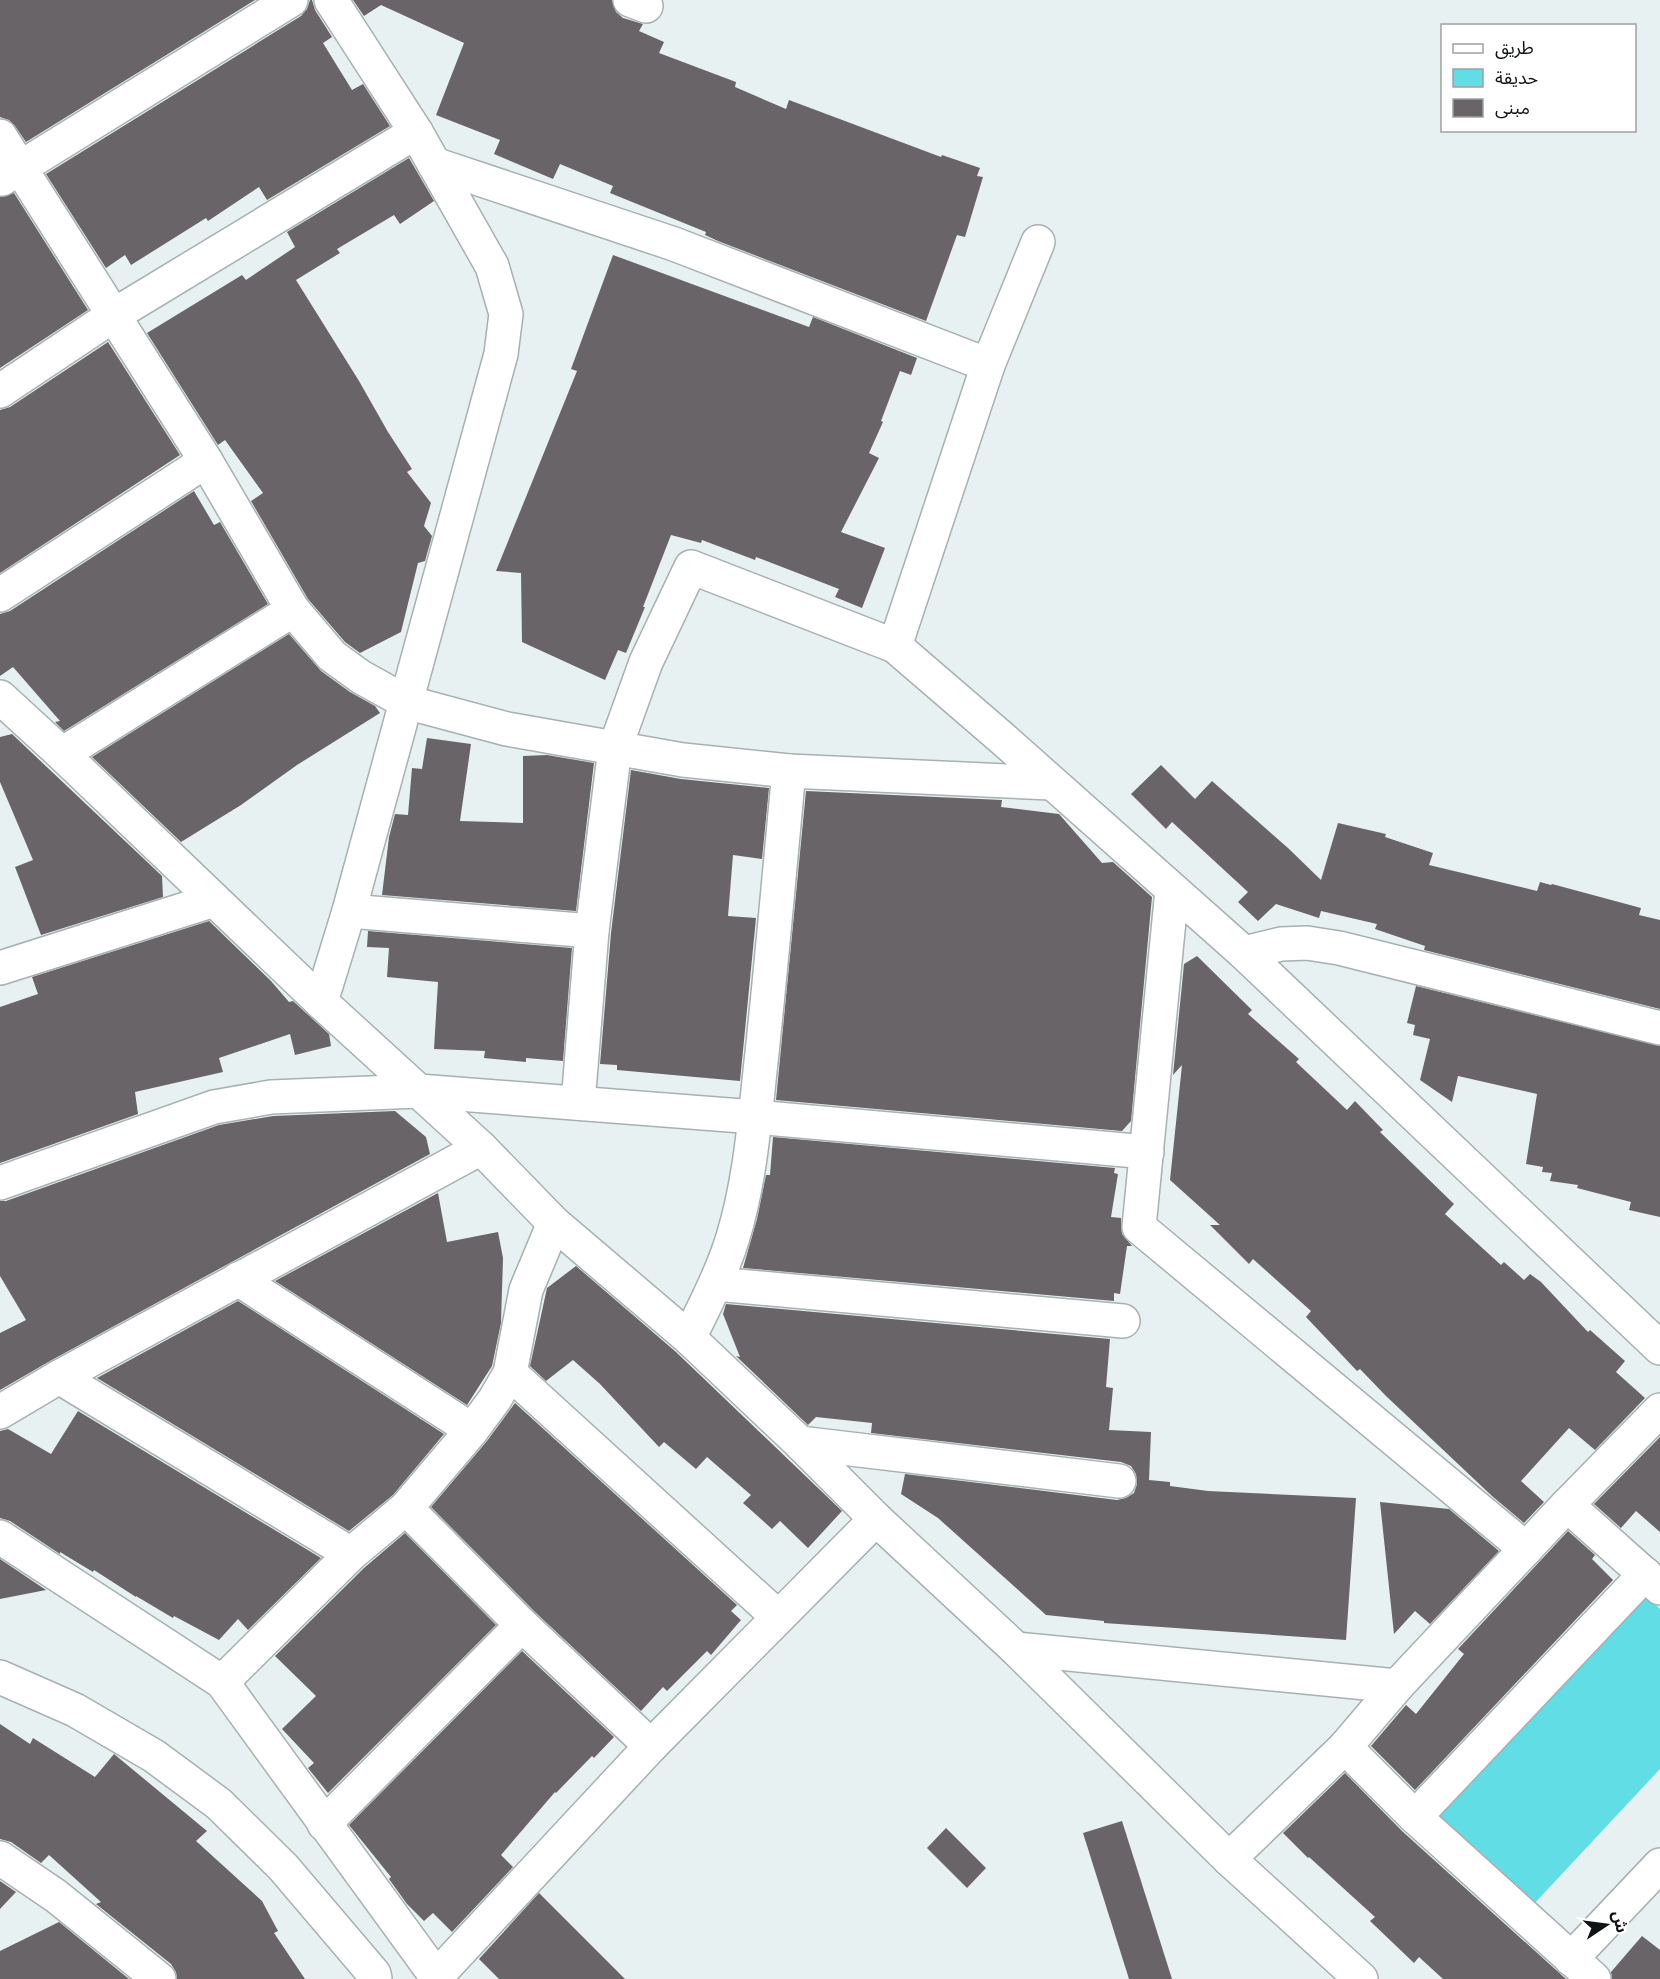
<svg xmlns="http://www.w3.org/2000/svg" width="1660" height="1979" viewBox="0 0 1660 1979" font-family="Jost,'Noto Sans Arabic',sans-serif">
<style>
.green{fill:#61dde6}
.building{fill:#696468}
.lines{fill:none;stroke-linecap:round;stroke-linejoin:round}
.minor-casing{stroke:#a8b0b1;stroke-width:36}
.minor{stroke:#fff;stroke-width:33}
</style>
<rect width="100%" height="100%" fill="#e8f1f2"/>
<polygon class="green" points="1646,1596 1660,1609 1660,1769 1532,1906 1437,1814"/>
<g class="building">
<polygon points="0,0 255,0 26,142 15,126 9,120 0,117"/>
<polygon points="310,0 312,0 315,10 332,37 323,43 352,90 363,84 390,126 267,200 259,187 208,221 206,218 131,265 125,255 106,268 46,174 301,16 307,9"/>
<polygon points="353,0 612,0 616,12 623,18 643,24 639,31 664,42 659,53 736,82 735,87 786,109 789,100 941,157 942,155 980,168 977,176 983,177 965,237 957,235 926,321 718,241 705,235 706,232 610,193 613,186 560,164 553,179 494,154 500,140 436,115 464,43 381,5 364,16"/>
<polygon points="409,158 434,201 400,224 394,215 337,249 340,253 296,280 359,381 388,432 412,469 407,472 431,503 424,526 432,536 425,561 418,563 401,632 360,653 345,642 308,599 251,501 263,493 225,440 218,445 147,333 242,275 246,280 295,247 287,232"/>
<polygon points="14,193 88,310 0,368 0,197"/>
<polygon points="613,255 809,327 813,317 917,358 911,375 900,371 881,421 883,422 869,453 879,458 841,532 885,548 862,608 835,597 839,589 756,557 755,560 702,540 701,543 671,535 643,607 645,607 626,653 618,650 605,680 522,642 521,573 496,571 577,371 571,369"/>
<polygon points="108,342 180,455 0,573 0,410 10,407"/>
<polygon points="194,491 214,525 220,522 268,604 64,731 55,722 60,721 13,667 0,676 0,614 10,611"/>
<polygon points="289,634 321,671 350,692 375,706 380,713 297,765 241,805 181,842 92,757"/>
<polygon points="12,734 162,876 163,897 41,935 15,867 33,860 0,782 0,737"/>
<polygon points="427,738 471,744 460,821 523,823 523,756 547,755 594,763 576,911 382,895 389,837 395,814 408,815 412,768 422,769"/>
<polygon points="1161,765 1195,799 1212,781 1288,848 1321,880 1338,823 1386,834 1385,837 1433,853 1429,865 1537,891 1540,882 1551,885 1552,884 1641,908 1639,915 1660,920 1660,1009 1424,950 1425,946 1375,929 1377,924 1321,911 1319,918 1276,904 1258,921 1238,902 1248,892 1172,822 1166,829 1131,794"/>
<polygon points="631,770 681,779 769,788 762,859 733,855 728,916 756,918 740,1081 617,1070 617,1065 600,1064 611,933"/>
<polygon points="806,791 1002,800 1001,807 1059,814 1102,863 1113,862 1152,897 1131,1121 1122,1131 776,1100"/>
<polygon points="209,921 271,981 289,1002 293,1001 329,1034 331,1046 295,1055 290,1034 219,1058 223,1072 135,1092 138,1114 0,1163 0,1007 38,994 32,977"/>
<polygon points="368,931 572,948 563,1061 526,1058 526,1062 484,1058 485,1051 434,1049 438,982 387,977 389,948 367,947"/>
<polygon points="1197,956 1252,1010 1248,1014 1299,1059 1296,1062 1347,1110 1355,1101 1383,1130 1380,1132 1454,1204 1445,1214 1501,1265 1504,1262 1524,1280 1530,1274 1541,1282 1588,1332 1590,1330 1625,1361 1616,1372 1645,1398 1595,1450 1569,1428 1521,1481 1544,1502 1524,1523 1492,1496 1386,1396 1360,1369 1357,1371 1306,1317 1311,1311 1253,1259 1249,1264 1210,1225 1220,1225 1170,1180 1182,1065 1173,1075 1184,964"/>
<polygon points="1416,986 1660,1046 1660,1217 1629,1210 1631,1202 1577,1188 1578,1185 1550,1181 1552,1173 1542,1172 1543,1167 1526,1164 1537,1094 1458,1076 1452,1102 1420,1080 1430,1039 1413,1035 1415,1025 1407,1023"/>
<polygon points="395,1111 426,1137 430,1154 50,1361 0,1390 0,1333 26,1320 0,1276 0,1201 6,1201 219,1125 273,1116"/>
<polygon points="773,1137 1115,1168 1114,1173 1118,1174 1111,1217 1121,1218 1122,1234 1132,1246 1127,1246 1120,1294 1114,1293 1114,1301 743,1268 757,1219 766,1175 770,1175"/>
<polygon points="438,1193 447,1242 498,1232 503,1258 501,1323 492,1366 467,1405 275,1281"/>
<polygon points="576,1266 676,1352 842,1511 808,1548 780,1521 772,1529 743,1503 751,1495 707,1457 696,1469 664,1442 659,1447 600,1384 573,1360 546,1381 530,1366 547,1288"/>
<polygon points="238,1301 444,1434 393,1495 349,1531 97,1378"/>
<polygon points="726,1304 1110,1339 1106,1387 1113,1388 1109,1430 1151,1432 1149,1480 1170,1482 1170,1486 1208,1491 1356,1498 1346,1640 1104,1623 1104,1621 1046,1615 938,1518 901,1494 905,1474 1117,1500 1126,1498 1134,1493 1137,1484 1136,1474 1131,1466 1121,1462 871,1433 872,1423 816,1417 808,1425 736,1356 740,1357 723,1314"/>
<polygon points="515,1403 737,1605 731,1611 741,1620 711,1655 707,1651 667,1691 663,1687 641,1711 535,1612 431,1507 487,1441"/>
<polygon points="78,1411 321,1558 248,1630 238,1619 219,1640 174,1616 173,1618 136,1596 136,1597 94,1570 93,1572 60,1552 60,1554 10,1521 0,1518 0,1431 8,1429 51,1454"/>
<polygon points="1660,1437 1660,1532 1636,1511 1621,1528 1594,1504"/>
<polygon points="1380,1502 1449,1509 1499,1551 1430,1624 1415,1611 1394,1634"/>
<polygon points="1568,1531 1595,1555 1592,1559 1613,1580 1415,1790 1371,1746 1406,1705 1416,1714 1464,1654 1458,1649"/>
<polygon points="405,1533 496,1625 328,1793 308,1768 314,1763 282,1729 316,1696 275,1656 364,1568"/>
<polygon points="0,1559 46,1590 0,1599"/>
<polygon points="522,1651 614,1737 594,1758 592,1756 556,1793 555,1792 501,1855 513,1867 452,1932 433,1913 424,1921 407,1904 389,1879 391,1877 349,1825"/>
<polygon points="0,1724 30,1744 33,1738 95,1777 114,1754 207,1831 196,1841 262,1901 278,1931 274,1933 305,1979 177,1979 176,1972 171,1964 96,1904 101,1902 49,1855 41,1863 11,1842 0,1839"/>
<polygon points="1345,1773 1402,1831 1566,1979 1443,1979 1419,1957 1414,1963 1370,1921 1375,1917 1309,1857 1308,1858 1283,1833"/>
<polygon points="1122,1821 1172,1979 1129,1979 1083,1833"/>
<polygon points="946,1828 986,1868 967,1888 927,1848"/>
<polygon points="0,1881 16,1892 0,1909"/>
<polygon points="539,1893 625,1979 499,1979 479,1959"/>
<polygon points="59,1922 129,1979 0,1979 0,1951"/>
<polygon points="1642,1936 1660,1950 1660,1979 1612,1979 1611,1972"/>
</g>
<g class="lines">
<defs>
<g id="minor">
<polyline points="630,0 646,6"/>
<polyline points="0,136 206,461 293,610 332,656 361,677 406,702 507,729 683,760 789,771 1051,783"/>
<polyline points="434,164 674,244 988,365"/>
<polyline points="2,179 291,0"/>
<polyline points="1038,242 988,365 895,646 1003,739 1244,953 1660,1348"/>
<polyline points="0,391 114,315 416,132"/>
<polyline points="0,595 206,461"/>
<polyline points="0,697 62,754 321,1002 481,1148 554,1223 689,1338 800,1443 876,1519 1016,1649 1229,1859 1361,1979"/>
<polyline points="62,754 293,610"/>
<polyline points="1172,890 1139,1227 1526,1549"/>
<polyline points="349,911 592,931"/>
<polyline points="1244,953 1281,944 1307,943 1339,948 1660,1028"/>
<polyline points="0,968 214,900"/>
<polyline points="321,1002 349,911 501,354 506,314 492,266 416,132 331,0"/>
<polyline points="578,1103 592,931 615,748 646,662 691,567 895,646"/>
<polyline points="0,1183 214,1107 271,1097 419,1091 755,1117 1147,1152"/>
<polyline points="238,1279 472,1430"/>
<polyline points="716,1284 1123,1321"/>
<path d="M689,1338c16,-33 33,-65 44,-101 18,-59 22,-122 29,-184 10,-94 18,-188 27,-282"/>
<polyline points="510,1373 778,1617"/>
<polyline points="59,1377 351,1554"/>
<polyline points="0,1412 59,1377 481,1148"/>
<polyline points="800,1443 1119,1481"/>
<polyline points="1567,1505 1660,1588"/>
<polyline points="406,1508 522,1625 651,1746"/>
<polyline points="0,1537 222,1682 436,1976"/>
<polyline points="1016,1649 1397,1686"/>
<polyline points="0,1677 75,1710 154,1756 219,1804 283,1867 374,1974 375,1979"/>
<polyline points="222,1682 351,1554 406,1508 472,1430 495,1399 510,1373 526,1290 554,1223"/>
<polyline points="1345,1747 1415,1817 1594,1979"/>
<polyline points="1415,1817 1645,1574"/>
<polyline points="324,1824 522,1625"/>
<polyline points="0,1858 56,1896 159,1979"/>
<polyline points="1229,1859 1345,1747 1397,1686 1567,1505 1660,1410"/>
<polyline points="1571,1959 1660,1865"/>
<polyline points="434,1979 651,1746 876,1519"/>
</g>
</defs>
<use href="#minor" class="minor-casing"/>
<use href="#minor" class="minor"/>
</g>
<rect x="1441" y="24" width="195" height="108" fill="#ffffff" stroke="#9fa1a1" stroke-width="1.5"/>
<rect x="1453" y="44" width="30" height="9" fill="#ffffff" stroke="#9fa1a1" stroke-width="1.5"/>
<text x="1495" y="54" font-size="18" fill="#101314">طريق</text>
<rect x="1453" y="69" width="30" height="18" fill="#61dde6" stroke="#9fa1a1" stroke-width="1.5"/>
<text x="1495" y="84" font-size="18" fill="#101314">حديقة</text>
<rect x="1453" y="99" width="30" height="18" fill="#696468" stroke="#9fa1a1" stroke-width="1.5"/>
<text x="1495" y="114" font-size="18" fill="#101314">مبنى</text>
<g transform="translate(1606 1925) rotate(77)" stroke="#ffffff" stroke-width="4.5" paint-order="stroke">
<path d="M0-4.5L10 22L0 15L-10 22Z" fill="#101314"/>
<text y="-9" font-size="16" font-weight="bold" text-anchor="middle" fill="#101314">ش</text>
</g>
</svg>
